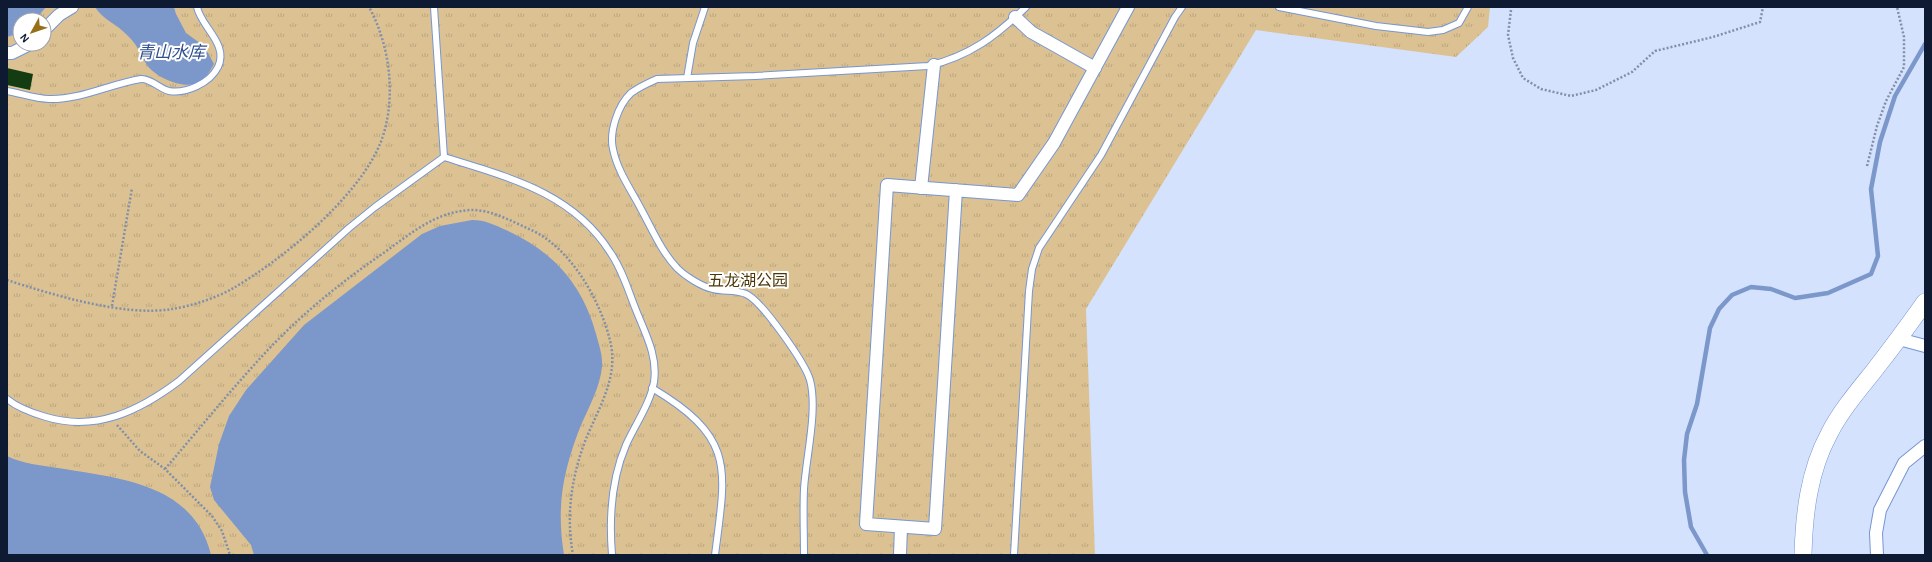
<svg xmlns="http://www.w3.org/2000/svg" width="1932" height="562" viewBox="0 0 1932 562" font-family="'Alegreya Sans','Noto Sans SC',sans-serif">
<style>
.park{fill:url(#park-tufts);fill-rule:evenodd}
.water{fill:#7c97ca}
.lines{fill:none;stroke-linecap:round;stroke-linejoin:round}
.stream{stroke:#7c97ca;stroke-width:4.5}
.building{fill:#143c12}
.lane-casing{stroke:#7696d3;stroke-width:8}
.street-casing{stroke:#7696d3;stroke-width:14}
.secondary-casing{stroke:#7696d3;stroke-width:18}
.path{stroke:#828fa9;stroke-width:2.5;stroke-dasharray:2 2;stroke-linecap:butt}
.lane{stroke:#fff;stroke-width:6}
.street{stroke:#fff;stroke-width:12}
.secondary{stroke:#fff;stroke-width:17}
.labels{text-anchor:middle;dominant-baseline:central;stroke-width:4;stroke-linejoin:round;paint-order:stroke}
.park-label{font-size:16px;fill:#4b3607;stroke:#fff}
.water-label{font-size:17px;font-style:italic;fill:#2f4f8f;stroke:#fff}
</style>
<defs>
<pattern id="park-tufts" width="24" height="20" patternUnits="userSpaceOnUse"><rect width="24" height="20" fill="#dcc292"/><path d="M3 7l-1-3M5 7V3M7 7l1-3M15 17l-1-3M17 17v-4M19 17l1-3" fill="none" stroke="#bca67e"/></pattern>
</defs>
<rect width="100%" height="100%" fill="#d4e2fd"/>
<path class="park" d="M7,7h1483l-2,20 -32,30 -200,-27 -170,279 9,246h-1088zM20,20h24v24h-24z"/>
<g class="water">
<polygon points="7,7 46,7 35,20 20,20 20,33 7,37"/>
<path d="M95,7h79l2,7 10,19 18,13 10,18c-5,9 -10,17 -21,20 -13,4 -39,-8 -46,-19 -8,-12 -8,-19 -20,-30 -10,-11 -24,-15 -32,-28z"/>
<path d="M472,220c13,0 23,5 34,10 47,21 77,55 90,104 3,11 7,22 6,33 -2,20 -13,40 -21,58 -18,46 -25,80 -17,130h-310l-3,-10 -37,-45 -4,-13 9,-43 10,-28 17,-26 58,-65 118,-91 18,-8z"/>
<path d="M7,456c16,8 33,9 51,12 60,10 136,15 153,87h-204z"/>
</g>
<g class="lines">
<polyline class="stream" points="1707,555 1691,527 1685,492 1684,460 1687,434 1697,404 1710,328 1719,309 1732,295 1751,287 1771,289 1795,298 1802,297 1828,293 1871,274 1878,256 1871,189 1880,142 1895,96 1925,44"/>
</g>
<polygon class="building" points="7,68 33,74 30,90 7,85"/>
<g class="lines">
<defs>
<g id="lane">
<polyline points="434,7 444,157"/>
<polyline points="1279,7 1376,26 1428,32 1443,30 1459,23 1468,7"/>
<polyline points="687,78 693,43 705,7"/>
<path d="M7,91c13,2 28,8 42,8 31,1 61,-15 92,-20 9,-1 19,10 28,12 17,3 41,-8 49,-24 11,-23 -17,-40 -21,-60"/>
<path d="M444,157c63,20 128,35 166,95 12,17 18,38 26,58 9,23 22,46 18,72 -4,22 -19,43 -28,63 -15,35 -17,73 -14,110"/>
<path d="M652,388c84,50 74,80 63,167"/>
<path d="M7,399c11,9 25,14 39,18 50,15 93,-6 133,-36l170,-153 26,-21 69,-50"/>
<path d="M804,555c0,-22 -1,-44 0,-66 2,-32 14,-79 6,-109 -5,-17 -48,-79 -64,-86 -11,-5 -21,-2 -33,-5 -11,-2 -28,-13 -36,-21 -16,-17 -25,-39 -36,-59 -10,-19 -24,-39 -28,-60 -4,-17 5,-44 18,-56 8,-6 17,-10 26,-14l98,-3 173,-10c42,-10 68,-30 98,-59"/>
<polyline points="1014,555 1029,291 1032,269 1039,248 1101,155 1175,17 1182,7"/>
</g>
<g id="street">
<polyline points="1015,17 1031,32 1095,68"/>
<polyline points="44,30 59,15 72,7"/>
<polyline points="7,53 12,53 30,44"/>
<polyline points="921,188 934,65"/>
<polyline points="956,190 935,529 866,524 887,185 1018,195 1054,143 1128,7"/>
<polyline points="1899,339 1925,346"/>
<polyline points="900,555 901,527"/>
<polyline points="1877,555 1876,533 1880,510 1904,463 1925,446"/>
</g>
<path id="secondary" d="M1803,555c1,-41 6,-84 26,-121 11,-22 28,-42 44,-62 18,-23 35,-46 52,-70"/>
</defs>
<use href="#lane" class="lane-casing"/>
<use href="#street" class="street-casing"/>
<use href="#secondary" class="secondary-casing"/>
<g class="path">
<polyline points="1511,10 1508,35 1513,58 1523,78 1541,89 1571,96 1596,90 1632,72 1655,51 1713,37 1760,22 1763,7"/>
<polyline points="1867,166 1877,126 1886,101 1904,67 1904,37 1897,7"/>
<path d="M7,280c46,15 118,37 165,29 19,-3 41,-10 58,-19 51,-29 127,-91 150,-146 17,-42 11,-97 -11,-137"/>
<polyline points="112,306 132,188"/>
<polyline points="117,425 140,451 165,469 212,516 222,531 230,555"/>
<path d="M165,469c30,-35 59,-71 90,-105 38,-43 83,-80 130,-112 26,-19 51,-40 85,-42 20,-1 41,11 59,19 41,17 73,73 82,116 7,36 -15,67 -27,99 -13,36 -18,73 -11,111"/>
</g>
<use href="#lane" class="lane"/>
<use href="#street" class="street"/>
<use href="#secondary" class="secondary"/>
</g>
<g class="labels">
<g class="park-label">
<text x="748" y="281">五龙湖公园</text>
</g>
<g class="water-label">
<text x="171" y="52">青山水库</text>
</g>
</g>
<rect width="1932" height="562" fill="none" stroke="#0e1a31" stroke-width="16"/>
<g transform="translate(32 32) rotate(230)"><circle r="19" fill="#ffffff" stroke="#9fa3ad"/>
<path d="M0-3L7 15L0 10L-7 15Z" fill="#967019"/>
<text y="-6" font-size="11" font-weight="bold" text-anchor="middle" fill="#0e1a31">N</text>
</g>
</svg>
